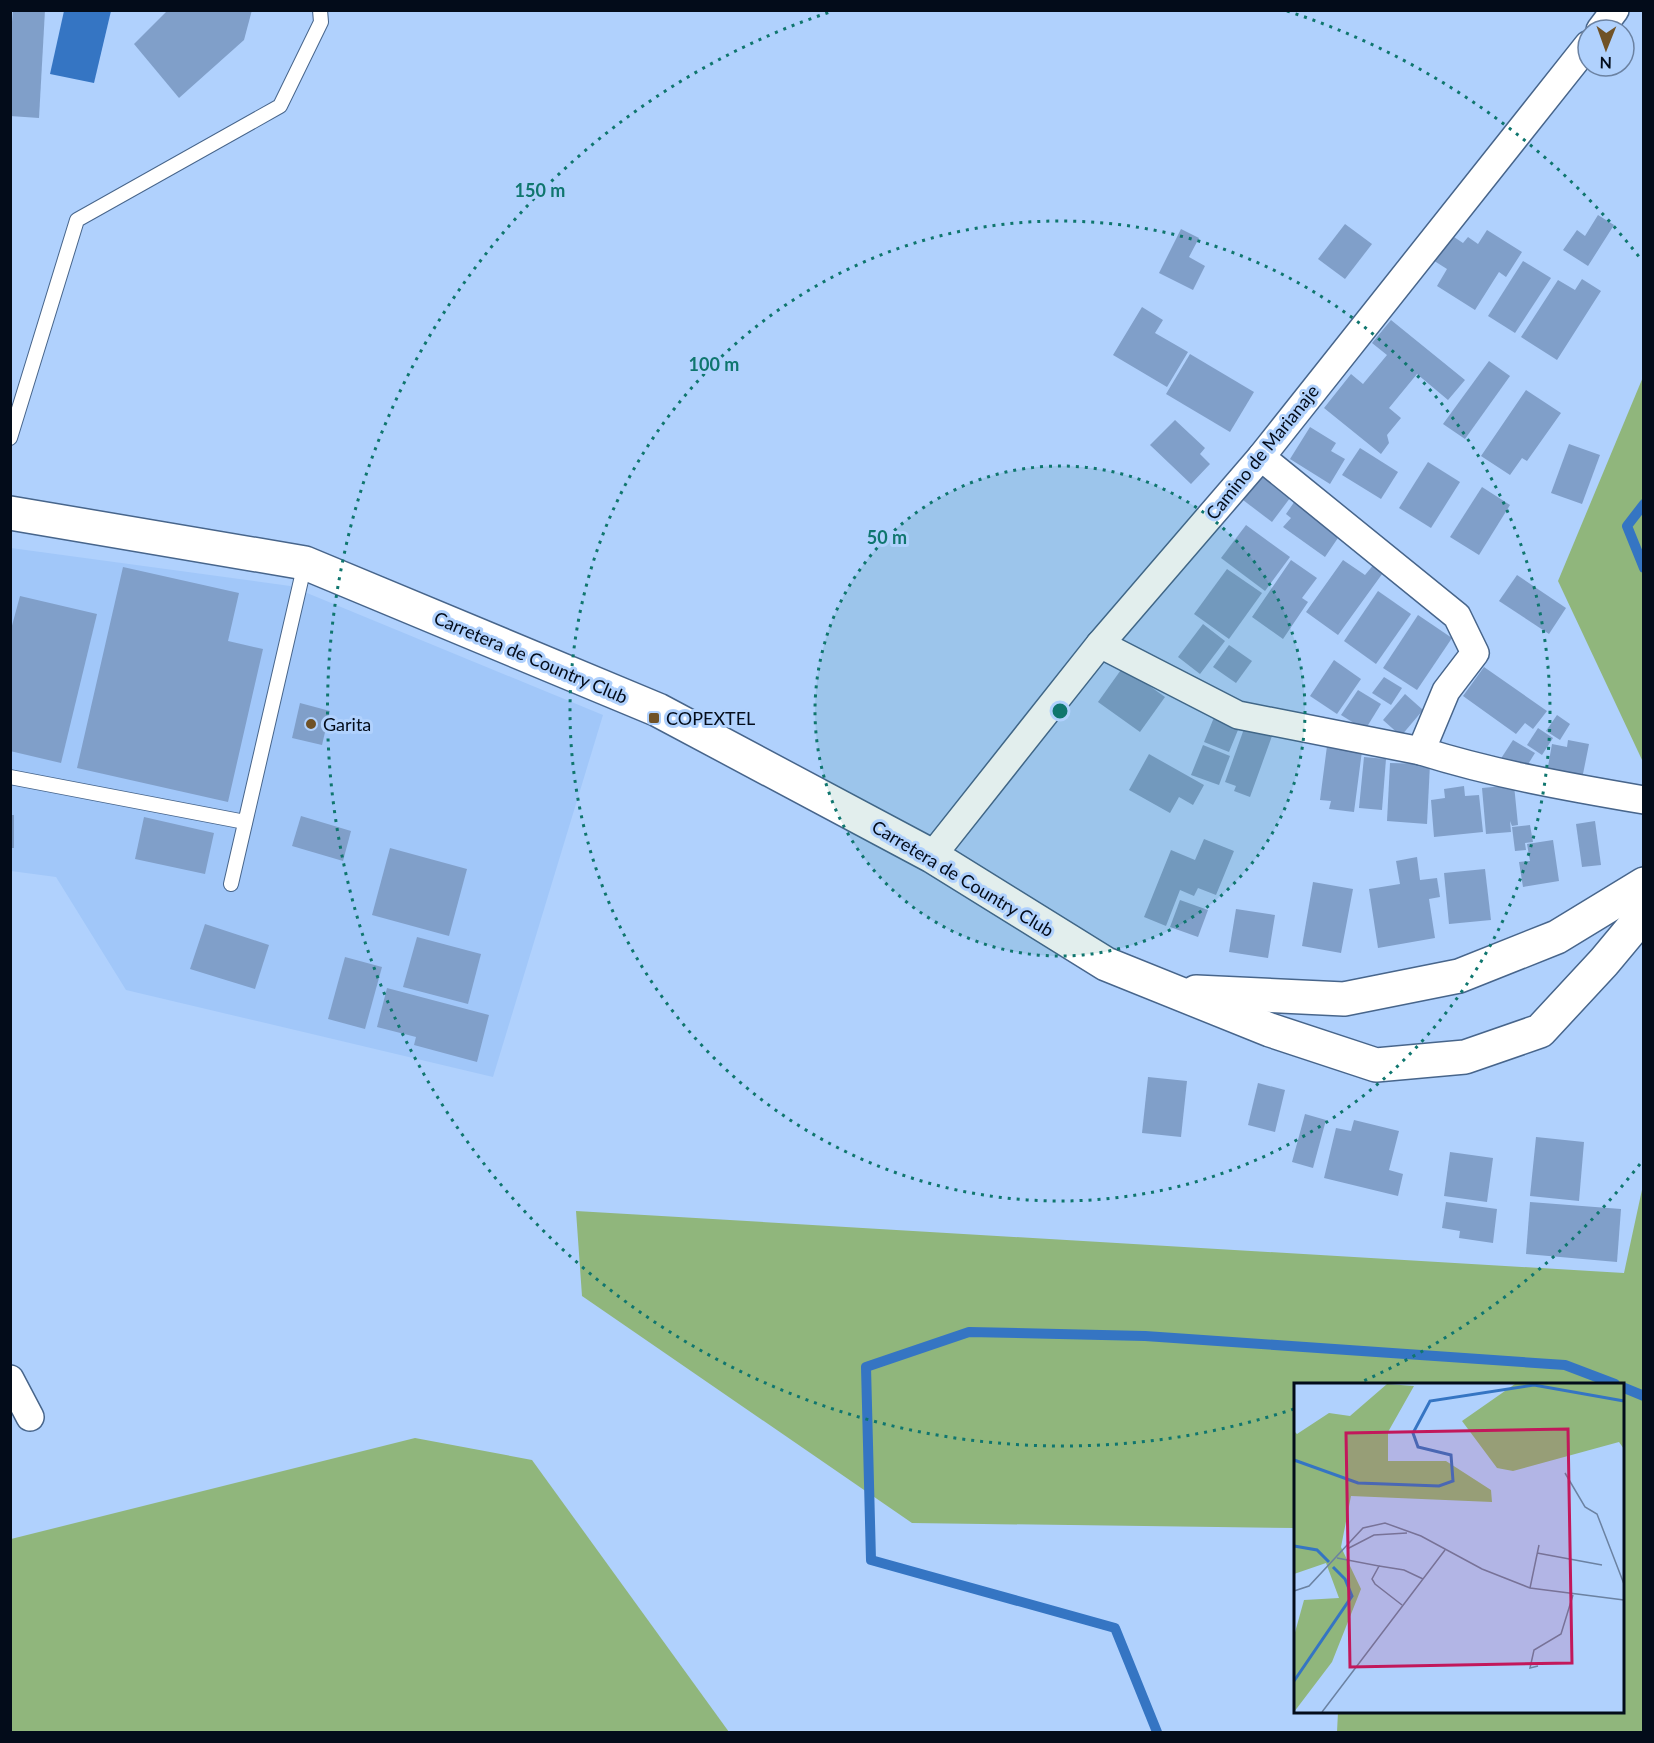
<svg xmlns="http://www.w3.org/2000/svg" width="1654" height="1743" viewBox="0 0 1654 1743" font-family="Lato,sans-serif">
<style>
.built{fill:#a1c7f9}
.green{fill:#90b67c}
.water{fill:#3575c3}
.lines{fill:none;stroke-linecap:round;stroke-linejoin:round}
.stream{stroke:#3575c3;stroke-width:10}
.building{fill:#809fc9}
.service-casing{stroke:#47658b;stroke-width:16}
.minor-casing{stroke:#47658b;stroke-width:30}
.tertiary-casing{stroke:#47658b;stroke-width:36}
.service{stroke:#fff;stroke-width:14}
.minor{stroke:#fff;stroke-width:27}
.tertiary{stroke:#fff;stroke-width:33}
.ring{fill:none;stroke:#0f766e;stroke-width:3;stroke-dasharray:3 6}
.poi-dot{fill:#705226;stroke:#b0d1fd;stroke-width:2}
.labels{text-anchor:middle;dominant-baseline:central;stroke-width:6;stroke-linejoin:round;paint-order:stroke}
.street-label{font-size:18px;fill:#030c1a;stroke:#b0d1fd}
.poi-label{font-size:18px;fill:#030c1a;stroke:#b0d1fd;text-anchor:start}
.inset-river{fill:none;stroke:#3575c3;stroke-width:3}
.inset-road{fill:none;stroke:#6b82a2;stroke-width:1.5}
.view{fill:#c2185b;fill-opacity:0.15;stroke:#c2185b;stroke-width:3}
.inset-edge{fill:none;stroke:#030c1a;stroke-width:3}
.centre{fill:#0f766e;stroke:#b0d1fd;stroke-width:3}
.ring-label{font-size:18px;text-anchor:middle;font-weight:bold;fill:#0f766e;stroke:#b0d1fd;stroke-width:6;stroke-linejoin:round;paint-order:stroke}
</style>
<rect width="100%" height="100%" fill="#b0d1fd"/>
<polygon class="built" points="11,548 290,586 603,715 493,1077 126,990 56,877 11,871"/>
<g class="green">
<polygon points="1643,377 1643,762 1558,581"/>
<polygon points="1643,1185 1643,1732 1337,1732 1338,1712 1622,1712 1622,1384 1296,1384 1295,1528 912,1523 582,1296 576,1211 1624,1273"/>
<polygon points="415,1438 532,1460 729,1732 11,1732 11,1539"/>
</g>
<polygon class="water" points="64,11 111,11 94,83 50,74"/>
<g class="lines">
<g class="stream">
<polyline points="1644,504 1627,526 1644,568"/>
<polyline points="1622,1387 1644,1396"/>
<polyline points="1157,1732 1115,1628 871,1560 866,1367 969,1332 1145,1336 1565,1365 1615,1384"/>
</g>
</g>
<g class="building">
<polygon points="13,10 45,10 39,118 10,116 10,46"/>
<polygon points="168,10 252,10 244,40 179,98 134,44"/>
<polygon points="1598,215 1614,225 1588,266 1563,250 1577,230 1585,236"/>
<polygon points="1345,224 1372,244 1345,279 1318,259"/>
<polygon points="1181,229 1199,238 1189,257 1205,266 1193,290 1159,273"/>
<polygon points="1487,230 1522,252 1506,277 1499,272 1475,310 1437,286 1447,269 1428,257 1445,231 1463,243 1468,237 1478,244"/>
<polygon points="1523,261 1551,278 1515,333 1488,316"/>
<polygon points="1582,279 1601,291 1557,360 1521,337 1558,280 1575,290"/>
<polygon points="1142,307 1163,320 1155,333 1188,352 1167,387 1113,355"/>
<polygon points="1391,320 1465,380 1448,400 1417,374 1389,408 1401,418 1387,435 1389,443 1381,454 1324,408 1351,374 1363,384 1387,355 1372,343"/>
<polygon points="1190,354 1254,392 1230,432 1166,394"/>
<polygon points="1489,361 1510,376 1465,439 1443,424"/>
<polygon points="1526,390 1561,413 1527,461 1522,458 1510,475 1481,456"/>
<polygon points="1175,420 1205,448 1200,454 1210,464 1191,484 1150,445"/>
<polygon points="1310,427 1336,443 1331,451 1345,459 1330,484 1290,459"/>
<polygon points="1569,444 1600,455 1582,504 1551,493"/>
<polygon points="1360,448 1398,472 1381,499 1342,475"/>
<polygon points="1428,462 1460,482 1431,528 1399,508"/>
<polygon points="1263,473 1293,494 1272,522 1243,500"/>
<polygon points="1482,487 1510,505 1479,555 1450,537"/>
<polygon points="1299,495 1342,532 1325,557 1283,527 1291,518 1286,514"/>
<polygon points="1246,525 1290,557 1265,591 1221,558"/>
<polygon points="1291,560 1317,578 1302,598 1308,602 1283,639 1252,617"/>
<polygon points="1343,560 1365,575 1375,563 1385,570 1338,635 1306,612"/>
<polygon points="123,567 239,593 228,641 263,649 228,802 77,768"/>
<polygon points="1227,569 1262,593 1229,639 1194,614"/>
<polygon points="1517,575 1566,608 1549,634 1499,601"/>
<polygon points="1378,591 1411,614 1376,664 1344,641"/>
<polygon points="20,596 97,614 61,763 10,751 10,633"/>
<polygon points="1418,615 1452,638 1417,690 1383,668"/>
<polygon points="1203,624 1225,641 1200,674 1178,657"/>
<polygon points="1229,645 1252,661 1236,683 1213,667"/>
<polygon points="1334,660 1361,679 1337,714 1310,696"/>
<polygon points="1123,667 1165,697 1140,732 1098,702"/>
<polygon points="1484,667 1547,711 1533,729 1525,723 1516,734 1463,696"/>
<polygon points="1384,677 1402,688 1391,705 1372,693"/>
<polygon points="1358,690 1381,704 1365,730 1341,715"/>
<polygon points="1405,694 1423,710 1401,736 1383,720"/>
<polygon points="300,703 330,711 322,745 292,738"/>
<polygon points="1215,715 1240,725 1229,752 1204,742"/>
<polygon points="1557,715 1570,724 1560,740 1546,731"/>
<polygon points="1245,726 1272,736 1250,797 1234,791 1236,786 1225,782"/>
<polygon points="1538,728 1553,738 1542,755 1527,745"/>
<polygon points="1513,740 1535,753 1522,774 1500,760"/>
<polygon points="1568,740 1589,744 1582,779 1547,772 1552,744 1567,747"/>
<polygon points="1203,745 1230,756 1219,785 1191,775"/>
<polygon points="1327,746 1362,751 1354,812 1329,809 1331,801 1320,800"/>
<polygon points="1149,754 1204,785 1193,805 1179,797 1170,813 1129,790"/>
<polygon points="1364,757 1386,759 1382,810 1359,808"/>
<polygon points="1390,763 1430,764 1427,824 1387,821"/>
<polygon points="1514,785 1518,825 1512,826 1510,821 1511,832 1486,834 1482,788"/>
<polygon points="1464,786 1465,796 1479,795 1483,832 1434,837 1431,800 1445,798 1444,789"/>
<rect x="10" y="815" width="4" height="33"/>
<polygon points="301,816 351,831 343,861 292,846"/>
<polygon points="144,817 214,833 205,874 135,859"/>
<polygon points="1595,821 1601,865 1582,867 1576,824"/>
<polygon points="1530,825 1533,842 1525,843 1526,850 1515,851 1512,827"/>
<polygon points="1204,839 1234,851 1216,895 1198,888 1194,896 1180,890 1166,926 1144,917 1171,850 1195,860"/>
<polygon points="1553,840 1559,881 1523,887 1519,862 1530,861 1527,844"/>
<polygon points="390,848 467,869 449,936 372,915"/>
<polygon points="1417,857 1420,880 1437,878 1440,897 1429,899 1435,938 1378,948 1369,889 1400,884 1396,861"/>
<polygon points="1485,869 1491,920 1449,924 1444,873"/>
<polygon points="1313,882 1353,889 1341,953 1302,946"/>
<polygon points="1180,900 1208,910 1198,937 1170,927"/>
<polygon points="1236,909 1275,915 1268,958 1229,952"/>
<polygon points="205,924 269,945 255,989 190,969"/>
<polygon points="417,937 481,954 468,1004 403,987"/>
<polygon points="345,957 382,967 365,1029 328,1019"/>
<polygon points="387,988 489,1015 477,1062 414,1045 416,1037 377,1027"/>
<polygon points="1148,1077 1187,1081 1181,1137 1142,1133"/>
<polygon points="1258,1083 1285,1090 1275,1132 1248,1125"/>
<polygon points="1305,1114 1326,1120 1313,1168 1292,1162"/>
<polygon points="1354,1120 1399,1131 1389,1170 1403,1174 1398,1196 1324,1178 1336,1128 1351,1131"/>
<polygon points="1536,1137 1584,1142 1579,1201 1530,1196"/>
<polygon points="1450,1152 1493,1158 1487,1202 1444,1196"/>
<polygon points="1446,1202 1497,1209 1493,1243 1459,1238 1460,1231 1442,1228"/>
<polygon points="1530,1202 1621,1209 1617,1262 1526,1254"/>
</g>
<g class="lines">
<defs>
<g id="service">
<polyline points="10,438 77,220 280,106 321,22 320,10"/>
<polyline points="10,777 245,822"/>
<polyline points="231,884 305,563"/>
</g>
<g id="minor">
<polyline points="1600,30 1615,10"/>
<path d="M1261,457l196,159 18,37 -29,38 -25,60c73,23 147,36 223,49"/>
<polyline points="1100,644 1238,715 1421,751"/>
<polyline points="932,856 1100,644 1261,457 1588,45"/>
<polyline points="10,1379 30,1417"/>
</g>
<g id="tertiary">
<polyline points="10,513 305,563 658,710 932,856 1106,964 1270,1030 1376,1065 1465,1057 1540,1031 1604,962 1644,914"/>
<polyline points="1196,992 1344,999 1459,976 1557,937 1644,884"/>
</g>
</defs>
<use href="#service" class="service-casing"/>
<use href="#minor" class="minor-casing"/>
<use href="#tertiary" class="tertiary-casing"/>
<use href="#service" class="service"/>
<use href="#minor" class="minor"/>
<use href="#tertiary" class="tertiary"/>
</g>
<circle cx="1060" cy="711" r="245" fill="#0f766e" fill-opacity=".12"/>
<g class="ring">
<circle cx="1060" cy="711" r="245"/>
<circle cx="1060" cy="711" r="490"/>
<path d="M1640 1164A736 736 0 0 1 1359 1383M1294 1409A736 736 0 1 1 833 11M1287 11A736 736 0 0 1 1640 258"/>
</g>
<g class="poi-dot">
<rect x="648" y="712" width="12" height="12" rx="3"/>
<circle cx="311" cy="724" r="6"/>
</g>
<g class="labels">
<g class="street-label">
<text transform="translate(1262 452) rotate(-51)">Camino de Marianaje</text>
<text transform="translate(531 657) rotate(23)">Carretera de Country Club</text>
<text transform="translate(963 878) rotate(31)">Carretera de Country Club</text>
</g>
<g class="poi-label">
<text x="666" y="718">COPEXTEL</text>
<text x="323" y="724">Garita</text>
</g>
</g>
<g transform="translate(1294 1383)">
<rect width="330" height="330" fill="#b0d1fd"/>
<path d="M93,1l27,2 -26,46v29h58l45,29 1,12 -141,-6 -10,51 20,42 -29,73 -38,50v-76l10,-36 35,-2 -13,-35 -32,11v-143l3,3 32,-21 21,3zM221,1h109v65l-5,-7 -106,29 -16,-3 -35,-47z" fill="#90b67c"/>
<path class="inset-river" d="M0,77l64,23 81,3 14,-5 -2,-26 -33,-8 -5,-14 17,-32 104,-16 90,16M0,163l23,4 12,12M0,298l58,-85 -7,-17 -12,-12"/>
<path class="inset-road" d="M271,90l20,34 12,7 27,70M53,166l27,-14 33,-2M243,170l65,12M43,175l42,8 -7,13 3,5 27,21M85,183l25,4 19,9M236,205l9,-43M0,208l15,-5 54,-58 22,-5 36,13 61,33 48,19 94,12M244,283l-8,2 4,-18 27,-16 12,-39M28,329l123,-162"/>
<path class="view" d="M274,46l4,234 -222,4 -4,-234z"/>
<rect width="330" height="330" class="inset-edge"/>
</g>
<circle cx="1060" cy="711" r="9" class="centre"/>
<g class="ring-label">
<text x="540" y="197">150 m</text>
<text x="714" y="371">100 m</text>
<text x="887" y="544">50 m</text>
</g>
<rect width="1654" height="1743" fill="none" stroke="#030c1a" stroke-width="24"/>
<g transform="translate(1606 48) rotate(181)"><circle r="28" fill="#b0d1fd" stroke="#6b82a2" stroke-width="1.5"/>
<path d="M0-4.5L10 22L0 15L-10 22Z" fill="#705226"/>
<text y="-9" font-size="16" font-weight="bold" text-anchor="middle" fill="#030c1a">N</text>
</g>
</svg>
